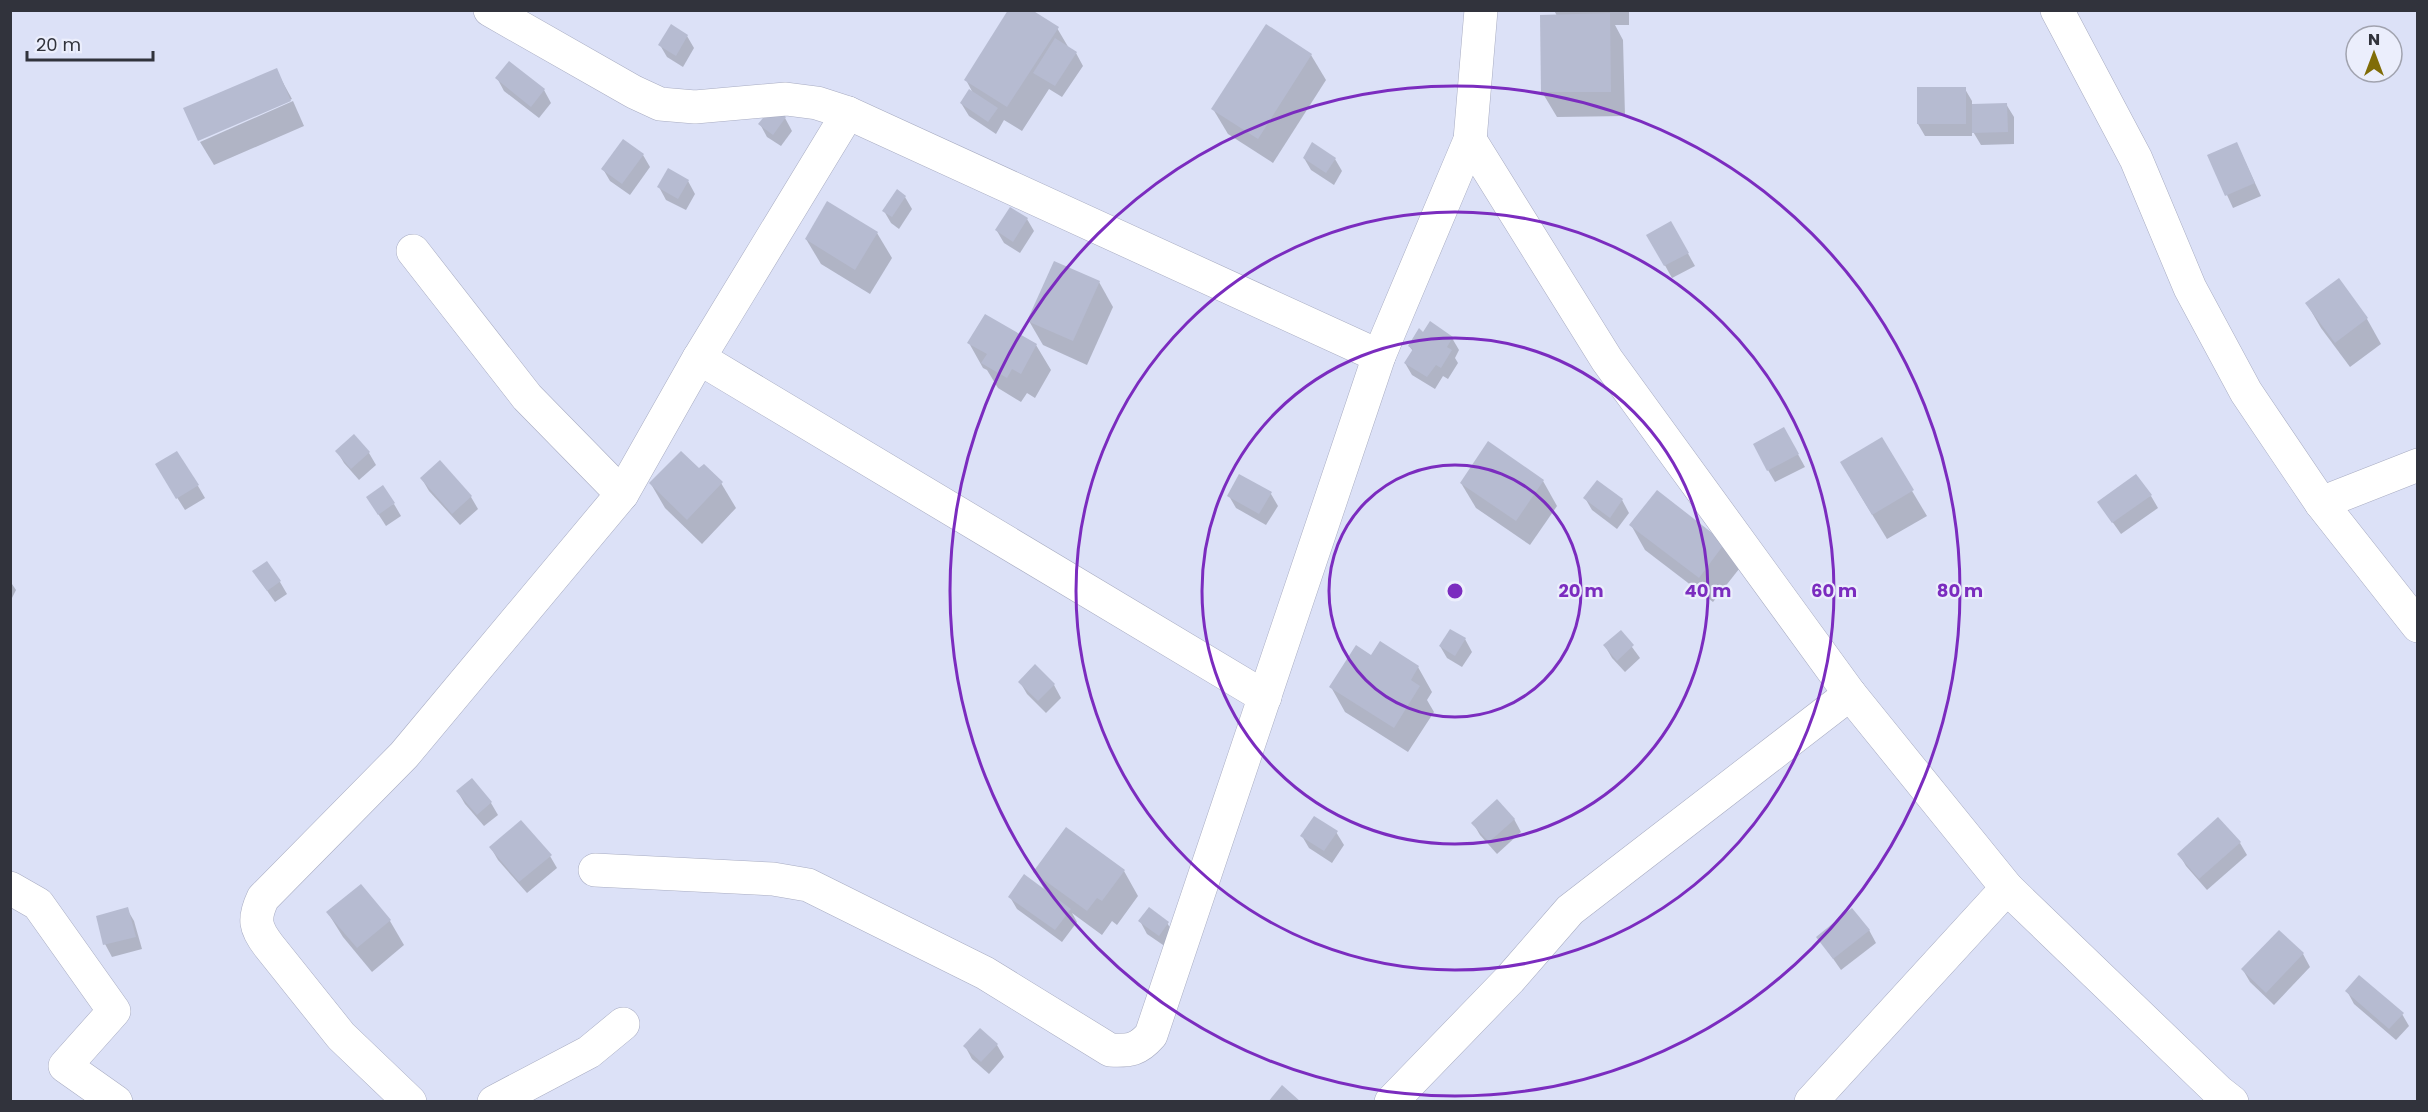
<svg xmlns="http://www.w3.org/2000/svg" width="2428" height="1112" viewBox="0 0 2428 1112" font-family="Poppins,sans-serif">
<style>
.shadow{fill:#0003}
.building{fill:#b6bbd1}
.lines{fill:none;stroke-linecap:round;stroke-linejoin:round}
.street-casing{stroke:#a8acc2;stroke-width:34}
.street{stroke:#fff;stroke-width:33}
.ring{fill:none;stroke:#7b2cbf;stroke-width:3}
.centre{fill:#7b2cbf;stroke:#ebeefc;stroke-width:3}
.ring-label{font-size:18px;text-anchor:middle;font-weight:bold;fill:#7b2cbf;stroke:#ebeefc;stroke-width:4.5;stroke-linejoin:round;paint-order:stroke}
</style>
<rect width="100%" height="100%" fill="#dce1f7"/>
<g class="shadow">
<polygon points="1554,10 1629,10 1629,25 1615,25 1623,40 1625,116 1557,117 1542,92 1557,16"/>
<polygon points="1057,28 1070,50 1076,53 1083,66 1062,97 1049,89 1022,131 1004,120 996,134 969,116 961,103 974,95 966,80"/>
<polygon points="687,36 694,48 683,67 667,57 660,45"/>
<polygon points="1311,55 1326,80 1273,163 1228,134 1213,109"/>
<polygon points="509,64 544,90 551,103 539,118 504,91 497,78"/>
<polygon points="276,70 292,99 199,139"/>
<polygon points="1965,89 1972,101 1972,106 2006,104 2014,117 2014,144 1981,145 1972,130 1972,136 1925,136 1918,124"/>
<polygon points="293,101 304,126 214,165 200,142"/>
<polygon points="785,118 792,131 781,146 767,137 760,124"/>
<polygon points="2237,144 2261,196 2233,208 2209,156"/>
<polygon points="643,155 650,167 630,195 610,181 603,169"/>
<polygon points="1304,158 1335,159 1342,171 1334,185 1311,170"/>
<polygon points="688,181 695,194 686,210 666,200 659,187"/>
<polygon points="905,197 912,209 899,229 891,223 884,211"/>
<polygon points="1027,219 1034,231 1020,253 1004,243 997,231"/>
<polygon points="1671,223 1695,266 1672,278 1648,235"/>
<polygon points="877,233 892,258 870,294 821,264 806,239"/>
<polygon points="2339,280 2367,319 2381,344 2350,367 2321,328 2307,304"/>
<polygon points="1099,282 1113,307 1087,365 1043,345 1029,321"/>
<polygon points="985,316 1036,345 1051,370 1035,398 1027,393 1021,402 998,388 987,370 983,368 969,343"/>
<polygon points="1424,334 1452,338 1459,350 1455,358 1458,363 1448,379 1443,376 1435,389 1412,375 1405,363 1413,351 1409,346"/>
<polygon points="1784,429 1805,467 1775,482 1768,470"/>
<polygon points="1881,439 1927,516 1887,539 1856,488"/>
<polygon points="337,451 369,453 376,465 359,480 344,463"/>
<polygon points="699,470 721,483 736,508 702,544 665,508 651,484"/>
<polygon points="164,477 198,486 205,498 185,510"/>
<polygon points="422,479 471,497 478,509 460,525 429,491"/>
<polygon points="1543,481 1557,506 1530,545 1476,508 1461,483"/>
<polygon points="1271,494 1278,506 1266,525 1236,508 1229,496"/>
<polygon points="2151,496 2158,508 2121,534 2099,503"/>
<polygon points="1585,498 1622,500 1629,513 1617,529 1592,510"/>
<polygon points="394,504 401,516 386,526 375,509"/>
<polygon points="1631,525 1724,544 1739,569 1713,602 1645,550"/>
<polygon points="254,572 280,582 287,594 275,602"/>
<polygon points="10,581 16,590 10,602"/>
<polygon points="1621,632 1640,658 1625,672 1612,658 1605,646"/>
<polygon points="1465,639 1472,652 1462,667 1447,658 1440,646"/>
<polygon points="1372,657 1418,667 1432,692 1427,700 1434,712 1408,752 1345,712 1331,687"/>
<polygon points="1035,666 1054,685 1061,698 1046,713 1027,694 1020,682"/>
<polygon points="458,792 491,803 498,815 484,826 465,804"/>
<polygon points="1514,819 1521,832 1497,854 1480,835 1473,823"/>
<polygon points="1336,832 1344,845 1332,863 1309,848 1302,836"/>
<polygon points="2240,843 2247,855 2207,890 2186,866 2179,854"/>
<polygon points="491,848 550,856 557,868 527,893 498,860"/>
<polygon points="1124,871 1138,896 1117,925 1112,921 1102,935 1072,913 1077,922 1062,942 1017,909 1010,897 1046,892 1034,872"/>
<polygon points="127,909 134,921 142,949 112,957 105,944"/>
<polygon points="328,913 390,921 404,945 372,972 343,937"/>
<polygon points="1140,921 1167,923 1175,935 1166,947 1147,934"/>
<polygon points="1869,930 1876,943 1841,970 1818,937"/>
<polygon points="2279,932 2303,954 2310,967 2274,1005 2250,982 2243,970"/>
<polygon points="2347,991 2402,1014 2409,1026 2396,1040 2354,1004"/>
<polygon points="980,1030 997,1045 1004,1057 989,1074 972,1059 965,1046"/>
</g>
<g class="building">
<polygon points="1008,10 1032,10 1059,27 1007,107 964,80"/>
<polygon points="1610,13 1611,92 1541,92 1540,15"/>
<polygon points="671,24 688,35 676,56 658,45"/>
<polygon points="1266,24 1312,54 1258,139 1211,109"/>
<polygon points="1055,38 1077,52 1055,86 1033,73"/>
<polygon points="509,61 545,89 531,107 495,78"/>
<polygon points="277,68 291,101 198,141 183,108"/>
<rect x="1917" y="87" width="49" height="37"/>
<polygon points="969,89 998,108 988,122 960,103"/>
<polygon points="2007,103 2008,132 1972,133 1972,104"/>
<polygon points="772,107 786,117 773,135 758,124"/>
<polygon points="623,139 644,154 622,184 601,169"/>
<polygon points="1312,142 1336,158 1326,173 1303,158"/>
<polygon points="2237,142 2255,183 2225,196 2207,155"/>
<polygon points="668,168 689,180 678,199 657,187"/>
<polygon points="897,189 906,196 892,217 882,211"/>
<polygon points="827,201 878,232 855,270 805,239"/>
<polygon points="1010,207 1028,218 1013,242 995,230"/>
<polygon points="1671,221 1689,253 1664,266 1646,235"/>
<polygon points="1054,261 1100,281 1073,341 1027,321"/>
<polygon points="2339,278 2368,318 2335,343 2305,303"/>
<polygon points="985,314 1037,344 1021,374 1012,369 1007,378 981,363 987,354 967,343"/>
<polygon points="1430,321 1453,337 1447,347 1452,350 1441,368 1436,365 1427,377 1404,363 1413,349 1408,346 1419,328 1423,332"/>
<polygon points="1784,427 1799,454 1767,471 1753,444"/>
<polygon points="354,434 370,452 351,469 335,451"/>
<polygon points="1882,437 1914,490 1872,515 1840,462"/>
<polygon points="1488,441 1544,480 1516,521 1460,483"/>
<polygon points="177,451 199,485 176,499 155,464"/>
<polygon points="681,451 699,468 704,464 723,482 687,520 649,483"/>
<polygon points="440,460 472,496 452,514 420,478"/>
<polygon points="1239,474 1272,492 1259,514 1227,496"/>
<polygon points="2136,474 2152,495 2112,523 2097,502"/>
<polygon points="1597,480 1623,499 1610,518 1583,498"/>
<polygon points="383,485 395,503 378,515 366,497"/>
<polygon points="1657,490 1725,543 1699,578 1629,525"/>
<polygon points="267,561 281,581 267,591 252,571"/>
<polygon points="1450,629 1466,638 1455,656 1439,646"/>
<polygon points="1621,630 1634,645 1617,661 1603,645"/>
<polygon points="1380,641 1419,666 1411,680 1420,686 1394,728 1329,687 1356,645 1371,655"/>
<polygon points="1035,664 1055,684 1038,701 1018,682"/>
<polygon points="472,778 492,802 477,815 456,791"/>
<polygon points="1497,799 1515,819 1489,842 1471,823"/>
<polygon points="1314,816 1338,831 1324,851 1300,836"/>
<polygon points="2218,817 2241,842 2199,879 2177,854"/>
<polygon points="521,820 552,855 519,882 489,847"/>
<polygon points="1066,827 1125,870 1102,901 1097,898 1087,911 1033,872"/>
<polygon points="1024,874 1071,909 1055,930 1008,897"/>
<polygon points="361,884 391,920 357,948 326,912"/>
<polygon points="128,907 136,937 103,945 96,916"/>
<polygon points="1149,907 1169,922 1159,936 1138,921"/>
<polygon points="1852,908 1870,930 1833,959 1816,937"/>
<polygon points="2279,930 2304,953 2266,993 2241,969"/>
<polygon points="2359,975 2404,1013 2389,1029 2345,991"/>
<polygon points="980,1028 998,1044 981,1062 963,1046"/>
<polygon points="1282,1085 1301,1102 1268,1102"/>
</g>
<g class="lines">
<defs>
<g id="street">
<polyline points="490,10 634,92 660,104 695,107 786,99 817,103 848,113 1379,356"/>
<polyline points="2057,10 2136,159 2190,288 2246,392 2321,503 2418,626"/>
<polyline points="1470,140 1607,360 1850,694 2007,888 2218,1091 2232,1102"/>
<polyline points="413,251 527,397 622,494"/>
<polyline points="699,358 1265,697"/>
<polyline points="2321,503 2418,465"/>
<path d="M595,870l178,9 35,6 177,88 125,77c20,1 28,0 41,-15l228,-679 91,-216 11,-130"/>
<polyline points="10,888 38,904 114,1011 65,1066 116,1102"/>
<path d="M410,1102l-69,-66 -72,-90c-14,-18 -16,-27 -6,-48l141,-143 218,-261 77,-136 149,-245"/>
<polyline points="494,1102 589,1052 623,1024"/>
<polyline points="1391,1102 1510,979 1570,910 1850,694"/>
<polyline points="1811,1102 2007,888"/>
</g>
</defs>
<use href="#street" class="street-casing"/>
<use href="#street" class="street"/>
</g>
<g class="ring">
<circle cx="1455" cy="591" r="126"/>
<circle cx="1455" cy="591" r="253"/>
<circle cx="1455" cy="591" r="379"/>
<circle cx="1455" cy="591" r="505"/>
</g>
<circle cx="1455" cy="591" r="9" class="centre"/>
<g class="ring-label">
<text x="1581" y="597">20 m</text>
<text x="1708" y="597">40 m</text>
<text x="1834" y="597">60 m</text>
<text x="1960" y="597">80 m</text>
</g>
<rect width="2428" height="1112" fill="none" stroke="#31333c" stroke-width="24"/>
<g transform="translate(2374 54)"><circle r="28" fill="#ebeefc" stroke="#a1a3af" stroke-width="1.5"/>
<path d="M0-4.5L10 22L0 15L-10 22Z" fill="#806c07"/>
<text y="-9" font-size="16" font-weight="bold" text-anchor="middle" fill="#31333c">N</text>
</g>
<path d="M27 51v9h126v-9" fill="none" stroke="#31333c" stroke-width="3"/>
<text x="36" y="51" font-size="18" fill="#31333c" stroke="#ebeefc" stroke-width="4.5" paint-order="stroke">20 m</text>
</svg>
